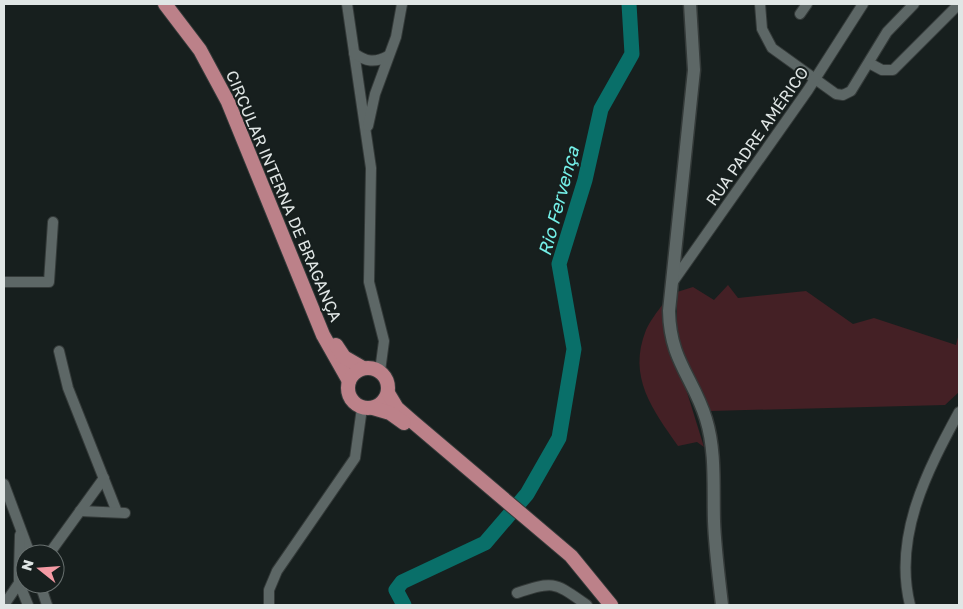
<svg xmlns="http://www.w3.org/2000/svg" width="963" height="609" viewBox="0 0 963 609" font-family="'Golos Text',sans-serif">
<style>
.green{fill:#442025}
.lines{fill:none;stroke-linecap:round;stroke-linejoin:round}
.river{stroke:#096f69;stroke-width:15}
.minor-casing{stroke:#343a39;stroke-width:12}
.tertiary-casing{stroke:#343a39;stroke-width:15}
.primary-casing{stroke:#343a39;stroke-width:16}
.minor{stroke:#5d6766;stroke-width:10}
.tertiary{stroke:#5d6766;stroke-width:12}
.primary{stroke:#bc8189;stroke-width:14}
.labels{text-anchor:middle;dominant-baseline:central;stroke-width:4;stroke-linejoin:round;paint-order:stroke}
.street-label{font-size:16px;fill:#e0e6e5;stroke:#171f1e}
.water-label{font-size:18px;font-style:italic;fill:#75f1e9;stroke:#171f1e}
</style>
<rect width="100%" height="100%" fill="#171f1e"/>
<g class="green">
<polygon points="728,285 738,298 806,291 853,324 874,318 956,345 959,333 959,392 945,405 710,411 682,354 677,326 677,292 693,287 714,300"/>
<path d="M663,304l7,52 16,33 18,58 -7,-5 -19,4c-25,-36 -51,-69 -32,-116 4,-9 11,-18 17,-26z"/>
</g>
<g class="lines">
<polyline class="river" points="404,605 396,590 402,582 485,543 527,494 559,438 574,349 559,264 585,180 601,109 632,54 629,4"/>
<defs>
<g id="minor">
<polyline points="347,4 371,168 369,282 384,341 380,371"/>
<polyline points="760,4 762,29 772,48 836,94 843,95 851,91 887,32 914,4"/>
<polyline points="800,14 807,4"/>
<path d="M354,53c12,9 21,10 34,3"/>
<polyline points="869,63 882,70 893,70 959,4"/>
<polyline points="368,126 375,94 396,37 402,4"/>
<polyline points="4,282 49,282 53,222"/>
<polyline points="672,283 808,90 863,4"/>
<polyline points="59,351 68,388 117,512"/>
<polyline points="4,484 30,554"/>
<polyline points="80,511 125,513"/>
<polyline points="49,554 104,478"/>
<polyline points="25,565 19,570 19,583 28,605"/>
<polyline points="19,570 20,535"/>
<polyline points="40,584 47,605"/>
<path d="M517,593c38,-13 38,-10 70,12"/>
<polyline points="4,605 19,583"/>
<polyline points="269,605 269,590 277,571 355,458 362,408"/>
<path d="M910,605c-17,-69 17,-134 49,-193"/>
</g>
<path id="tertiary" d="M690,4l4,66 -25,241c1,50 24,66 37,108 10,32 7,69 8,102 1,28 5,57 8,84"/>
<g id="primary">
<polyline points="165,4 200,50 228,102 323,335 349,381"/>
<polyline points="336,345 344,357 363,368"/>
<circle cx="368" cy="388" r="20"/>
<polyline points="388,393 397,408 413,422 571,556 611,605"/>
<polyline points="373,408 390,413 404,423"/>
</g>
</defs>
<use href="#minor" class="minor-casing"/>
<use href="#tertiary" class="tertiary-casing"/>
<use href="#primary" class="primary-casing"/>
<use href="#minor" class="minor"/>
<use href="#tertiary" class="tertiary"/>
<use href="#primary" class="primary"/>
</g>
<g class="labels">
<g class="street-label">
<text transform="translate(757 136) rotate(-55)">RUA PADRE AMÉRICO</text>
<text transform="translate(284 196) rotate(67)">CIRCULAR INTERNA DE BRAGANÇA</text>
</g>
<g class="water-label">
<text transform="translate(558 201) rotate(-75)">Rio Fervença</text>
</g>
</g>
<rect width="963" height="609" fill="none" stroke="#e0e6e5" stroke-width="10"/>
<g transform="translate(40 569) rotate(287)"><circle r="24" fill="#171f1e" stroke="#676f6e"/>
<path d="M0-4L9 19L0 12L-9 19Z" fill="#f49aa4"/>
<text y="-8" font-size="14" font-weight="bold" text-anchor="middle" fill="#e0e6e5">N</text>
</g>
</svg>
